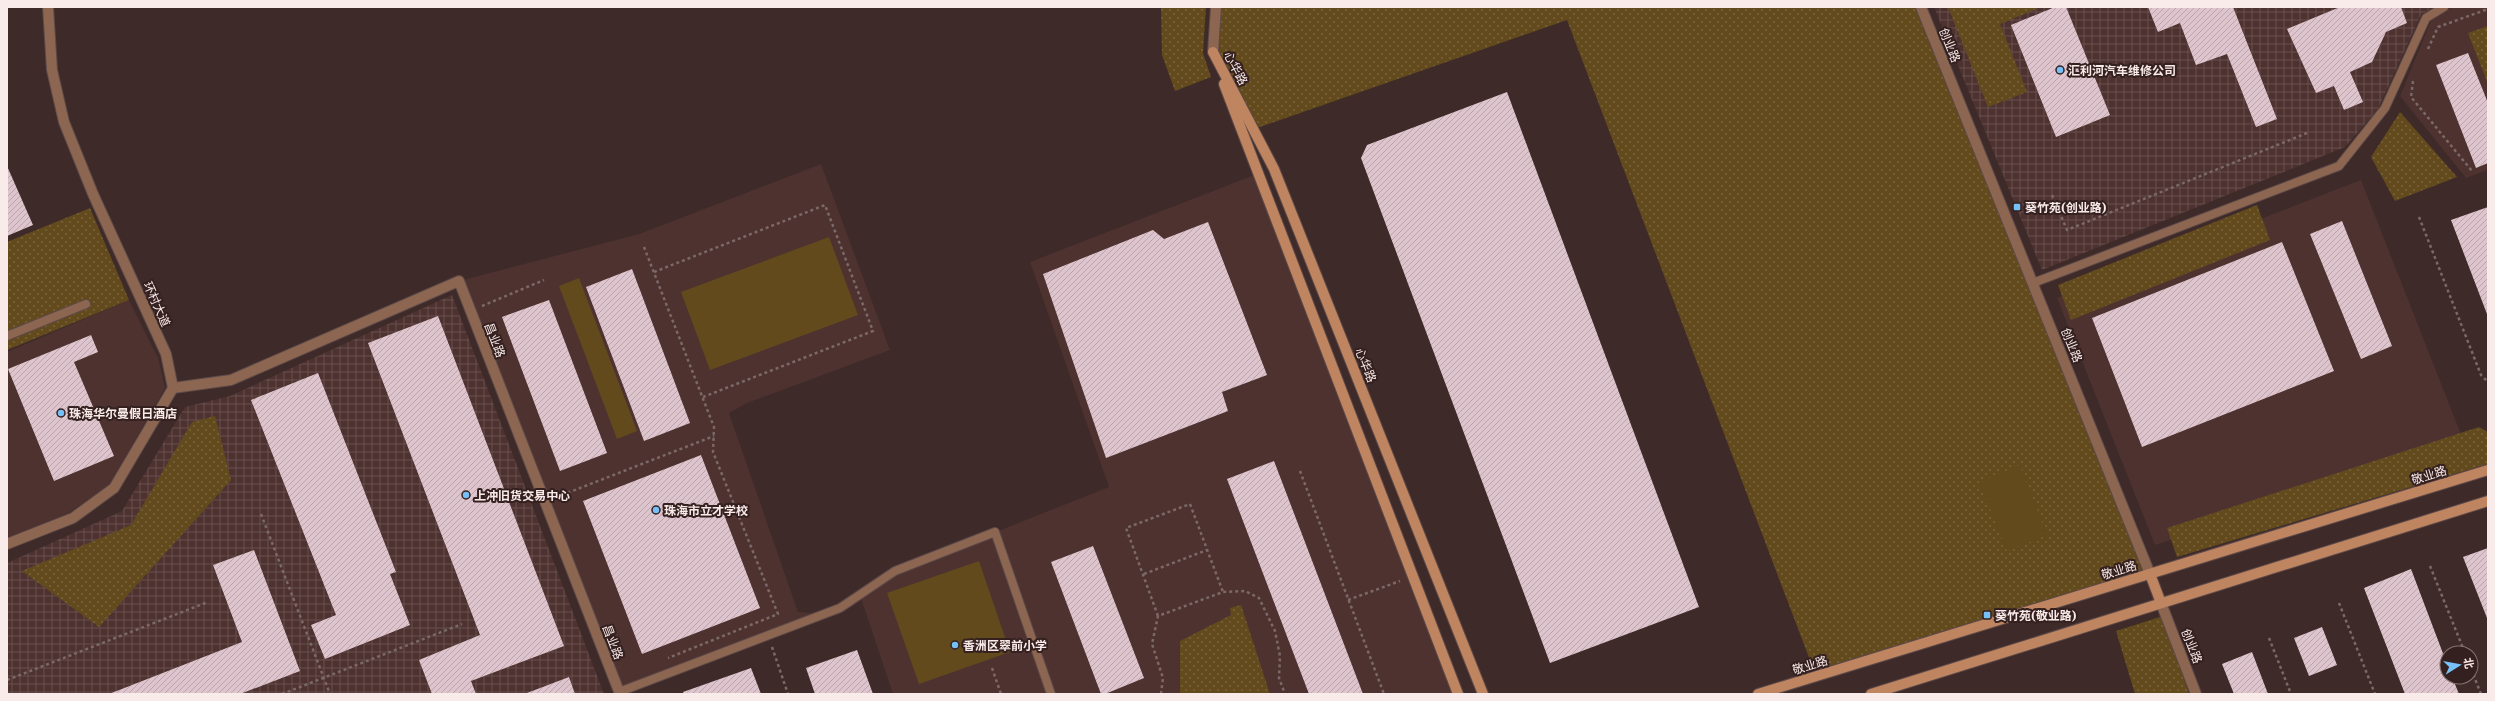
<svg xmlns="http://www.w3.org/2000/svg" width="2495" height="701" viewBox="0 0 2495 701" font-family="'Noto Serif','Noto Sans SC',serif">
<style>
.built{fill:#4d3230}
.industrial{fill:url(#industrial-grid)}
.grass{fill:url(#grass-dots)}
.garden{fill:#624a1d}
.building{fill:url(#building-hatch)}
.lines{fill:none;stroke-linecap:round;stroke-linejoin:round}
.lane-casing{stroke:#5c4948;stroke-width:10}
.street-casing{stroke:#5c4948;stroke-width:12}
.secondary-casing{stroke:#5c4948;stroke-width:12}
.path{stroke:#7b6968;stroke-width:2.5;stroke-dasharray:3 3;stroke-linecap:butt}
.lane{stroke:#8c6650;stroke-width:8}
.street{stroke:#8c6650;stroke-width:10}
.secondary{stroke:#bf8460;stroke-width:10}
.poi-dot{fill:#77bff7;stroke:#34201f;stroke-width:1.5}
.labels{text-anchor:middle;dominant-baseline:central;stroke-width:4;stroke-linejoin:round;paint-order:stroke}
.street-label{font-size:12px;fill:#f9ebea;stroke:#34201f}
.poi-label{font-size:12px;font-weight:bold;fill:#f9ebea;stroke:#34201f;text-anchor:start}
</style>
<defs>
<pattern id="industrial-grid" width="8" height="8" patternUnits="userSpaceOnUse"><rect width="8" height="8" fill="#4d3230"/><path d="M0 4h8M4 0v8" fill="none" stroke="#67504e"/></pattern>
<pattern id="grass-dots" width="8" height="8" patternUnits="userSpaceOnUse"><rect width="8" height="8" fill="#624a1d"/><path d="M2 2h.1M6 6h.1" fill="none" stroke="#79643e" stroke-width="1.8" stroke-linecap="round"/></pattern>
<pattern id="building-hatch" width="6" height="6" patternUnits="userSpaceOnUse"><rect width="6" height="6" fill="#dec5cd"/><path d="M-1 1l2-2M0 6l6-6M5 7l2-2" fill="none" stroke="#b9a5ab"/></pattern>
</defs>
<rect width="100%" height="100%" fill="#3e2a29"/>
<g class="built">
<polygon points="2452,7 2488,7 2488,170 2466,178 2400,96 2431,21"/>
<polygon points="821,164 890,350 747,403 729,413 798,612 810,613 840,608 619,692 459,281 639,234"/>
<polygon points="1257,174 1458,694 893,694 860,595 895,572 1109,487 1030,262"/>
<polygon points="2361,180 2466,447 2155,545 2057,298"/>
<polygon points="129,300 158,358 165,388 109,485 67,514 7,538 7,352"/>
</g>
<g class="industrial">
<polygon points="1934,7 2434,7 2421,15 2378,109 2345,147 2042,270"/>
<polygon points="452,295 604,694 7,694 7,563 122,511 185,407 230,396"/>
</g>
<g class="grass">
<polygon points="1161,7 1206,7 1203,53 1211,77 1175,91 1162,55"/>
<polygon points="1216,7 1921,7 2150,574 1816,676 1567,20 1254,129 1213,52"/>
<polygon points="1948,7 2041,7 2000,24 2027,92 1988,107"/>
<polygon points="2488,26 2488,84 2468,33"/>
<polygon points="2400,112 2457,177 2395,201 2371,157"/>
<polygon points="2257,205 2270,240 2071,320 2058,285"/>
<polygon points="90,208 129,300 7,350 7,242"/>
<polygon points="215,416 231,480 99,627 22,571 131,525 192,422"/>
<polygon points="2479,427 2488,432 2488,464 2177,557 2167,528"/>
<polygon points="1241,605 1270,694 1180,694 1180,641 1231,615 1230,608"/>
<polygon points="2163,616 2189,694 2135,694 2116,631"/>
</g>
<g class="garden">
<polygon points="829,237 858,315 710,370 681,292"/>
<polygon points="579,278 637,431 617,439 559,286"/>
<polygon points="2020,465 2047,535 2007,551 1979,482"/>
<polygon points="979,561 1010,652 919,684 887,593"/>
</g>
<g class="building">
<polygon points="2055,7 2066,7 2110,115 2056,137 2011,25"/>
<polygon points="2148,7 2233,7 2277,119 2256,127 2227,54 2196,65 2180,23 2158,32"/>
<polygon points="2340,7 2401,7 2407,23 2386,32 2372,62 2350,72 2363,102 2344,110 2334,86 2316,93 2287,29"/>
<polygon points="2468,53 2488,103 2488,163 2476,168 2436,65"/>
<polygon points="1507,92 1699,607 1550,663 1361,158 1367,145"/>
<polygon points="7,166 33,225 7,236"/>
<polygon points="2488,207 2488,314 2487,314 2451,220"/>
<polygon points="2342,221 2392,346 2361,359 2310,234"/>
<polygon points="1208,222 1267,375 1222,392 1228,411 1106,458 1043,274 1153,230 1164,239"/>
<polygon points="2282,242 2334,371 2142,447 2092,318"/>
<polygon points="632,269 690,423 644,441 586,287"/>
<polygon points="549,300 607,453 560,471 502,317"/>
<polygon points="438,316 564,646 471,681 476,694 432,694 419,660 480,635 368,343"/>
<polygon points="91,335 98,352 74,362 114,456 54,481 8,369"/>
<polygon points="318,373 396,572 390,574 410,625 325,659 311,625 336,615 251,400"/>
<polygon points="701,455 760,608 642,654 583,501"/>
<polygon points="1274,461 1363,694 1309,694 1227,479"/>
<polygon points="1093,546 1144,678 1105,694 1101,694 1051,562"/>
<polygon points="2488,548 2488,618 2487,618 2463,557"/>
<polygon points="254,550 300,671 240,694 109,694 242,642 213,565"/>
<polygon points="2411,569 2447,664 2447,677 2452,677 2459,694 2405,694 2364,588"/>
<polygon points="2322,627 2337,665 2309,676 2294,638"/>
<polygon points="857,650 873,694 815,694 806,668"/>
<polygon points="2252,652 2268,694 2234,694 2222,664"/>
<polygon points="751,668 761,694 684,694 683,692"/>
<polygon points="569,677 575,694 527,694 527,693"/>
</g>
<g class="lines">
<defs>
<g id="lane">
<polyline points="2033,283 2339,166 2385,108 2426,18 2444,7"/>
<polyline points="7,336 86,304"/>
<polyline points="619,692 840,608 895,571 995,532 1051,694"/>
</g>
<g id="street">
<polyline points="1921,7 2150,574"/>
<polyline points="1213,52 1216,7"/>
<polyline points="173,388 231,380 459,281 620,694"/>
<polyline points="7,544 73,518 114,488 173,388 166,354 93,194 64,122 52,70 48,7"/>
<polyline points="2161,603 2196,694"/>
</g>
<g id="secondary">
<polyline points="1213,52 1274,169 1483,694"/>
<polyline points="1224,84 1458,694"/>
<polyline points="2150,574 2161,603"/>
<polyline points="1758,694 2488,470"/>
<polyline points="1871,694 2488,501"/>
</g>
</defs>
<use href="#lane" class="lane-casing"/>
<use href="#street" class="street-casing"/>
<use href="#secondary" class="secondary-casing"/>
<g class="path">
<polyline points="2428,49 2438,27 2488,9"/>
<polyline points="2413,81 2411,97 2472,171"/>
<polyline points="2052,195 2067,230 2307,133"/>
<polyline points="2419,217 2481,375 2488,382"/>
<polyline points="644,247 714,427 713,452 778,614 668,658"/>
<polyline points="654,272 825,205 873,331 703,397"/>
<polyline points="482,306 544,280"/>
<polyline points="1300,471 1384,694"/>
<polyline points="562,495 714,436"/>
<polyline points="261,514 330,694"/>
<polyline points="2430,566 2465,653"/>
<polyline points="1144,574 1207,550"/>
<polyline points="1348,600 1400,581"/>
<polyline points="2339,603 2375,694"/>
<polyline points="1158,616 1126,528 1190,504 1223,592"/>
<polyline points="2269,638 2291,694"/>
<polyline points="772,647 788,694"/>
<polyline points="992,668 1001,694"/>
<polyline points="2471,669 2481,694"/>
<polyline points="7,680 208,602"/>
<polyline points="282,694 462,624"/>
<polyline points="1161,694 1163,678 1152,644 1158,616 1223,592 1245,591 1259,598 1275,631 1280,656 1279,678 1285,694"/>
</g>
<use href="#lane" class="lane"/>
<use href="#street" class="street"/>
<use href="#secondary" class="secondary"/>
</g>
<g class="poi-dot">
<circle cx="2060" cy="70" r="4"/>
<rect x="2013" y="203" width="8" height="8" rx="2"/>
<circle cx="61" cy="413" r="4"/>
<circle cx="466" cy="495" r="4"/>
<circle cx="656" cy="510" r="4"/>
<rect x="1983" y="611" width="8" height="8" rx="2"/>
<circle cx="955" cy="645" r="4"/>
</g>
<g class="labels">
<g class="street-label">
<text transform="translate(1950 45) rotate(68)">创业路</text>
<text transform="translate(1236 68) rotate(62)">心华路</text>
<text transform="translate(157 304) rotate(66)">环村大道</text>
<text transform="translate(495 340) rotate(69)">昌业路</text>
<text transform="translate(2072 345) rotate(68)">创业路</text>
<text transform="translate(1366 365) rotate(68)">心华路</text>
<text transform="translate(2429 475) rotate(-17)">敬业路</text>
<text transform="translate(2119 570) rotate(-17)">敬业路</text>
<text transform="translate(613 642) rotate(69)">昌业路</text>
<text transform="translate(2192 646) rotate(69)">创业路</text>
<text transform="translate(1810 665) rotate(-17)">敬业路</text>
</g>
<g class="poi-label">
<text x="2068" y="70">汇利河汽车维修公司</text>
<text x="2025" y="207">葵竹苑(创业路)</text>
<text x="69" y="413">珠海华尔曼假日酒店</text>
<text x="474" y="495">上冲旧货交易中心</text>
<text x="664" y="510">珠海市立才学校</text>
<text x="1995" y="615">葵竹苑(敬业路)</text>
<text x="963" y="645">香洲区翠前小学</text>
</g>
</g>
<rect width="2495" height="701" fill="none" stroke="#f9ebea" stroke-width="16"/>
<g transform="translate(2459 665) rotate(79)"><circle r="19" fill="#34201f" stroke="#837170"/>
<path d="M0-3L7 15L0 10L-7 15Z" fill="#77bff7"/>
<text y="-6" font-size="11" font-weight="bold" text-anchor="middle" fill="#f9ebea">北</text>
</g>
</svg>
